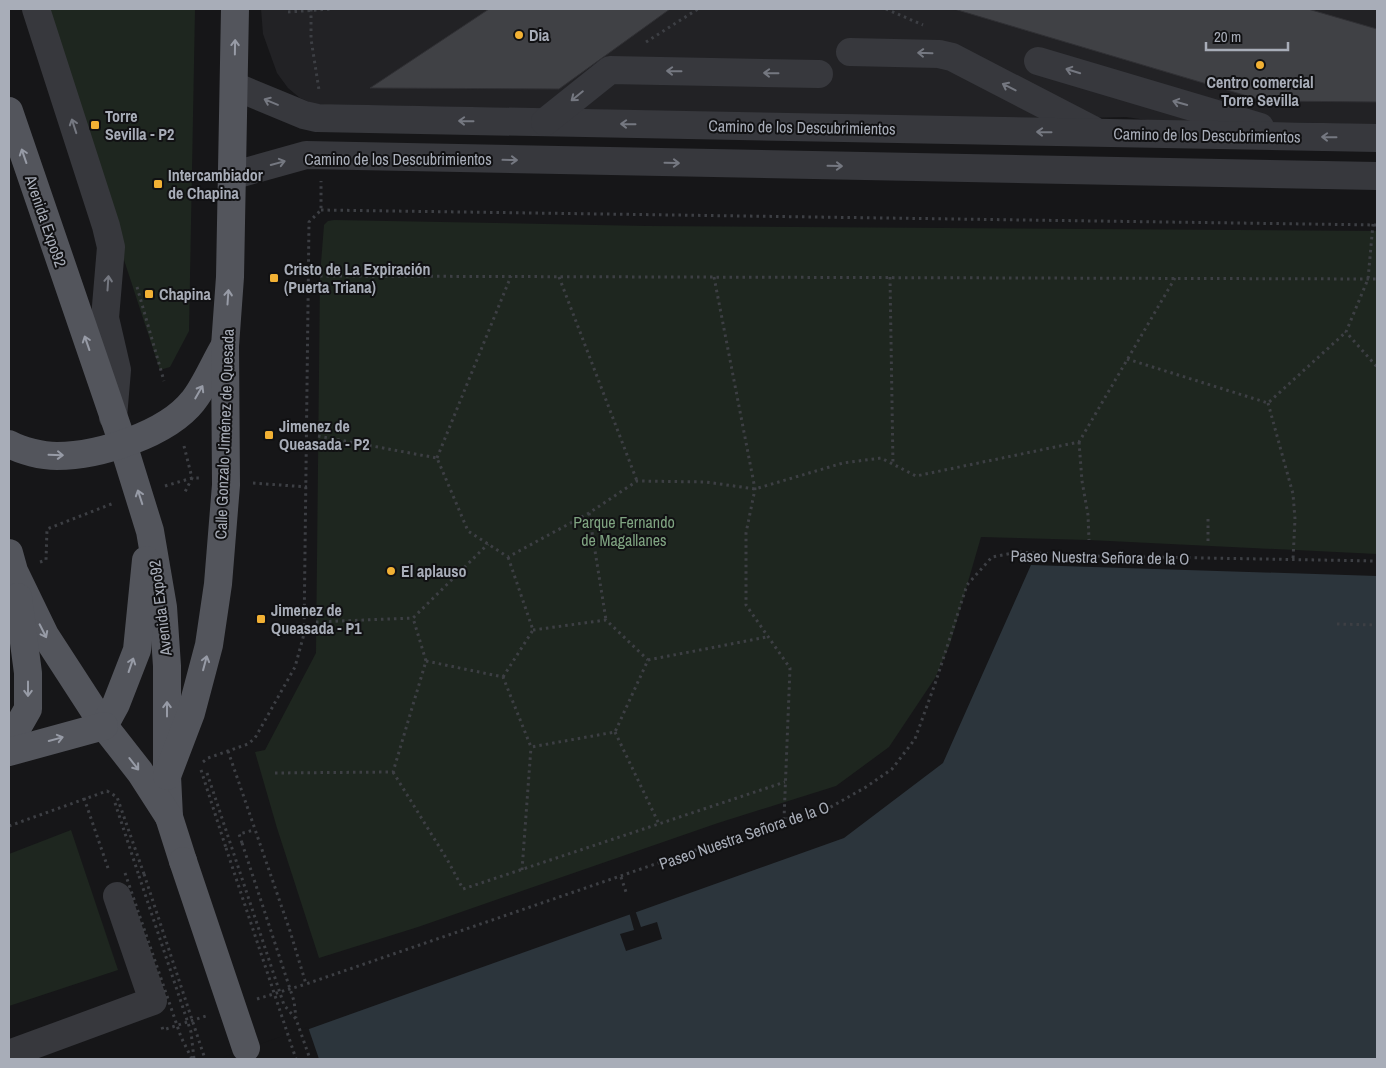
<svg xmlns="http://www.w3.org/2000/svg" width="1386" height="1068" viewBox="0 0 1386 1068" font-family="'Archivo Narrow',sans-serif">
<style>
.built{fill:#222225}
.green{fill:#1e261f}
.water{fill:#2c353c}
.pier{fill:#161618}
.building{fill:#404145;stroke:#303034}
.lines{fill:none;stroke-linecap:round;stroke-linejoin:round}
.path{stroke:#3d3f44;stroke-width:3;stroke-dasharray:2.5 4;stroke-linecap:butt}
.minor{stroke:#37383d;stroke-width:28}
.major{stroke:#53555c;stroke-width:28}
.path-bridge{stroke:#3d3f44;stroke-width:3;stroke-dasharray:2.5 4;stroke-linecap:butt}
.major-bridge{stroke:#53555c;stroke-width:28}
.oneway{stroke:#979ba6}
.oneway2{stroke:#757881}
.poi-dot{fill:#f2b134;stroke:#111113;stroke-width:2}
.labels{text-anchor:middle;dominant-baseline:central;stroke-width:4;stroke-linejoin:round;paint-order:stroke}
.poi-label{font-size:16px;font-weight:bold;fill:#a8adb8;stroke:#111113;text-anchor:start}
.street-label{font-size:16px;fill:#a8adb8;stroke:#111113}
.park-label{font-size:16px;fill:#7fa381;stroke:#111113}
</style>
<rect width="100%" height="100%" fill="#161618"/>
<polygon class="built" points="261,9 1377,9 1377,125 1293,122 1161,122 1126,117 1038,119 314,104 300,98 288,88 277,73 263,34"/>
<g class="green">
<polygon points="42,9 195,9 189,331 170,367 160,370"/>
<polygon points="334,220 647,226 1377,231 1377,554 1089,540 981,537 950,644 935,678 889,747 836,786 718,823 418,927 319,958 277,828 255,752 265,750 316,653 320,276 324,225 328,221"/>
<polygon points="71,830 118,970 9,1006 9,854"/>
</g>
<polygon class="water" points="1031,565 1377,576 1377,1059 225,1059 844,838 943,763"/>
<g class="pier">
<polygon points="635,910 641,927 657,922 662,939 626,951 620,934 634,930 629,912"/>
<polygon points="308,1027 319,1059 223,1059 224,1057"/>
</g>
<g class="building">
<polygon points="489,9 670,9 559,89 370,88"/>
<polygon points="954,9 1308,9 1377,29 1377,102 1264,101"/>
</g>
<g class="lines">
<g class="path">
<polyline points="311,9 311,39 319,90"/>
<polyline points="886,9 923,25"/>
<polyline points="288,12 332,9"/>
<polyline points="646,42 698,9"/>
<polyline points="321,210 1377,225"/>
<polyline points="1373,224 1368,279 1346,332 1377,367"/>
<polyline points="320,276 1377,279"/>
<polyline points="559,277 637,481"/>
<polyline points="714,277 755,489 746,533 746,605 790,668 784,819"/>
<polyline points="890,277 893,465"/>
<polyline points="137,287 164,381"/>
<polyline points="1127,359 1268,403 1346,332"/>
<polyline points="1268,403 1293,494 1295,519 1293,559"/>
<polyline points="318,436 437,458 468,531 508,557 589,513 637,481 706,482 755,489 843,463 881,458 916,476 1079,442 1175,278"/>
<polyline points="1079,442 1082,481 1088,515 1089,540"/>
<polyline points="184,446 192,478 184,494"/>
<polyline points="437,458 511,276"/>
<polyline points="253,483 307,487"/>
<polyline points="165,486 192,478 200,478"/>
<polyline points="589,513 606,620"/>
<polyline points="1208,541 1208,517"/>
<polyline points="40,562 46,560 47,529 114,503"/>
<polyline points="316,622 413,618 488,544"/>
<polyline points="1337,624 1377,625"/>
<polyline points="533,630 606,620 648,660"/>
<polyline points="426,661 503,677 531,747 615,732 648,660 767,637"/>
<polyline points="503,677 533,630 508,557"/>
<polyline points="615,732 659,824"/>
<polyline points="228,751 290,931 306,984 795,816 829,808 866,787 892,769 915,739 936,681 967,585 992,557 1018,552 1091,556 1377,561"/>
<polyline points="203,762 208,758 248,744 255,738 295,667 304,634 309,222 321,210 321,181"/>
<polyline points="201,770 226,848"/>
<polyline points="393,772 448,861 463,889 785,782"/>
<polyline points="275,773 393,772 426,661 413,618"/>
<polyline points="84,798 109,871"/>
<polyline points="115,803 139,876"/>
<polyline points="9,826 107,791 117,797 144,874"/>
<polyline points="242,843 239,834 254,830"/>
<polyline points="522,870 531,747"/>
<polyline points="621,877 627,895"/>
<polyline points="257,999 306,984"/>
<polyline points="162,1027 163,1030 206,1016"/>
</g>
<g class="minor">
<polyline points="36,9 106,226 111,247 105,318 117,370 113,417"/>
<polyline points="850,52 939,54 952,57 1093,130"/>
<polyline points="1038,61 1260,127"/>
<polyline points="234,86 304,115 317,118 1377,138"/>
<polyline points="545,122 610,70 819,74"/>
<polyline points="231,176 306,155 1377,176"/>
<polyline points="9,1054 153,1001 117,896"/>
</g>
<g class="major">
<polyline points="9,111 123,444 150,531 163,607 167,666 167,776 169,817"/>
<path d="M9,444c13,7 33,12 48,12 42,0 110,-22 136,-55 11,-13 22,-39 31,-54"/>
<polyline points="9,553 14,571 45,635 104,726 140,772 169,817 183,861"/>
<polyline points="104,726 116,704 137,650 146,560"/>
<polyline points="9,737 16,730 28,709 28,673 18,597"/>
<polyline points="9,752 104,726"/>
<polyline points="167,776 191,713 209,645 218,584 226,485 225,346 230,277 235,9"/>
</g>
<g class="path-bridge">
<polyline points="207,773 284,1005 296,1019 310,1059"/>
<polyline points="242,843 294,1001 296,1018"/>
<polyline points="226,848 296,1059"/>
<polyline points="125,873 181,1037 192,1059"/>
<polyline points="144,874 205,1059"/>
<polyline points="139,876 191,1032 194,1059"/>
</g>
<polyline class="major-bridge" points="183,861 246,1048"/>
</g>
<defs><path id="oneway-shaft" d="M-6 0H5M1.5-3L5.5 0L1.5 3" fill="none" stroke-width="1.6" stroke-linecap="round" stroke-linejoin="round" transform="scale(1.25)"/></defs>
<g class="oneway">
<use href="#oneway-shaft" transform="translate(235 47) rotate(-89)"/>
<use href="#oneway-shaft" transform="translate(24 156) rotate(-109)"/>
<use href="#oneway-shaft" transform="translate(228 297) rotate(-86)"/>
<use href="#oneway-shaft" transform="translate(87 343) rotate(-109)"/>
<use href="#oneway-shaft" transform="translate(199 392) rotate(-60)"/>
<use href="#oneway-shaft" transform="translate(56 455) rotate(2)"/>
<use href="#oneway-shaft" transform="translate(140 497) rotate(-108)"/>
<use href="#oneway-shaft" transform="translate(43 631) rotate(63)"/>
<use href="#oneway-shaft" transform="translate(205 663) rotate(-75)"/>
<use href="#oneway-shaft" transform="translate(131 665) rotate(-71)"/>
<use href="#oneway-shaft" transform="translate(28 689) rotate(90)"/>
<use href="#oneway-shaft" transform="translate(167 709) rotate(-90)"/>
<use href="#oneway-shaft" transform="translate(56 739) rotate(-15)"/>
<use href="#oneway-shaft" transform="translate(134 764) rotate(52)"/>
</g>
<g class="oneway2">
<use href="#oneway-shaft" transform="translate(925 53) rotate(-178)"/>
<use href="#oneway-shaft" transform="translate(674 71) rotate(-179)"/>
<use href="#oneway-shaft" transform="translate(1073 71) rotate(-163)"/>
<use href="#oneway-shaft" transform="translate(771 73) rotate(-179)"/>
<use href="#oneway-shaft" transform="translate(1009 87) rotate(-153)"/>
<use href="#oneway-shaft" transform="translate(577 96) rotate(141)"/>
<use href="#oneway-shaft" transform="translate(271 102) rotate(-157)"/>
<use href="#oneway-shaft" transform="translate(1180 103) rotate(-164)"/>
<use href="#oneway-shaft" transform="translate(466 121) rotate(-179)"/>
<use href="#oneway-shaft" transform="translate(628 124) rotate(-179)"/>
<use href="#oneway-shaft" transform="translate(74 126) rotate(-108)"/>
<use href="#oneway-shaft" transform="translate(1044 132) rotate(-179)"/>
<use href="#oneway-shaft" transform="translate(1329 137) rotate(-179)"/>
<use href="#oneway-shaft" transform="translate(510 160) rotate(1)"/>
<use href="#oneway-shaft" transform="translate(278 163) rotate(-15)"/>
<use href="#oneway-shaft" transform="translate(672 163) rotate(1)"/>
<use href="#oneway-shaft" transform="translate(835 166) rotate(1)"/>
<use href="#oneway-shaft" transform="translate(108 283) rotate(-86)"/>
</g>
<g class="poi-dot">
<circle cx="519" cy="35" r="5"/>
<circle cx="1260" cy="65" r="5"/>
<rect x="90" y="120" width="10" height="10" rx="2.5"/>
<rect x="153" y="179" width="10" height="10" rx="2.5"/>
<rect x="269" y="273" width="10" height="10" rx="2.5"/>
<rect x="144" y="289" width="10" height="10" rx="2.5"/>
<rect x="264" y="430" width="10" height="10" rx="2.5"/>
<circle cx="391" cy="571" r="5"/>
<rect x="256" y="614" width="10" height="10" rx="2.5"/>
</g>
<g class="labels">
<g class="poi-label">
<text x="529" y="35">Dia</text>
<text x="1260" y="82" text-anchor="middle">Centro comercial<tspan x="1260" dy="18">Torre Sevilla</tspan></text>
<text x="105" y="116">Torre<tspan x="105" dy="18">Sevilla - P2</tspan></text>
<text x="168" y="175">Intercambiador<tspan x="168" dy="18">de Chapina</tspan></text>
<text x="284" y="269">Cristo de La Expiración<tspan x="284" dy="18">(Puerta Triana)</tspan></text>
<text x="159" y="294">Chapina</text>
<text x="279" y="426">Jimenez de<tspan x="279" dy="18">Queasada - P2</tspan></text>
<text x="401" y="571">El aplauso</text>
<text x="271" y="610">Jimenez de<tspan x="271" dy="18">Queasada - P1</tspan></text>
</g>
<g class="street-label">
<text transform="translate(802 127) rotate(1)">Camino de los Descubrimientos</text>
<text transform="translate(1207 135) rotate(1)">Camino de los Descubrimientos</text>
<text x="398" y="159">Camino de los Descubrimientos</text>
<text transform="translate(46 221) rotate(71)">Avenida Expo´92</text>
<text transform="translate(224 434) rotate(-88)">Calle Gonzalo Jiménez de Quesada</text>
<text transform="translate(1100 557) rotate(1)">Paseo Nuestra Señora de la O</text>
<text transform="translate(160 608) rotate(-97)">Avenida Expo´92</text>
<text transform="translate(744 835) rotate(-19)">Paseo Nuestra Señora de la O</text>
</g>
<g class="park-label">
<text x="624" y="522">Parque Fernando<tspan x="624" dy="18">de Magallanes</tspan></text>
</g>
</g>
<rect width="1386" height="1068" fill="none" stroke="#a8adb8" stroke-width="20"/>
<path d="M1206 42v8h82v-8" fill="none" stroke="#a8adb8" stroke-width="2.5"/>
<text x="1214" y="42" font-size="15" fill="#a8adb8" stroke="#111113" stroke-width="4" paint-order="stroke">20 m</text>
</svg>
